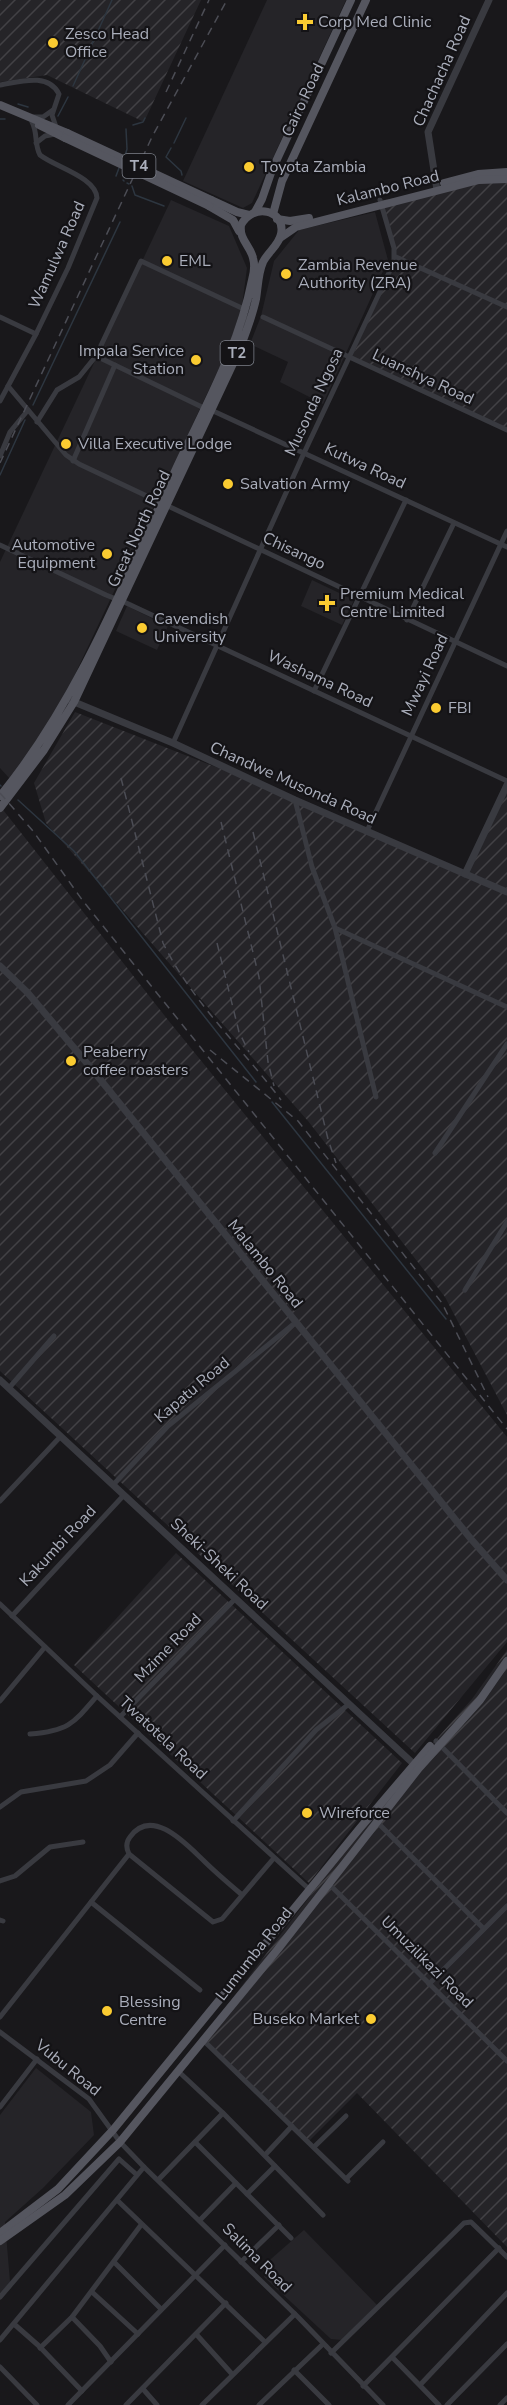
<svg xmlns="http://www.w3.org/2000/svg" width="507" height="2405" viewBox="0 0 507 2405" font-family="'Nunito Sans',sans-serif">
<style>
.built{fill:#252428}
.industrial{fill:url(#industrial-furrows)}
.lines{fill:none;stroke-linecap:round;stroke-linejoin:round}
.stream{stroke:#2d3640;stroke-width:1.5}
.minor{stroke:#393a40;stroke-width:5}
.tertiary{stroke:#393a40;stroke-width:7}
.primary{stroke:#55565f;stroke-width:8}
.rail{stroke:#4c4d55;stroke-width:1.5;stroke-dasharray:8 6;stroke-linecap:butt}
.primary-bridge{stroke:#55565f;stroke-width:8}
.poi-dot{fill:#facb31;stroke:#141316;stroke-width:2}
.labels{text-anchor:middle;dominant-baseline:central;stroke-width:4.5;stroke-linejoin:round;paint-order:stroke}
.shield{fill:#141316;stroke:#7d808a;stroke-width:1.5}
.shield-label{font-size:15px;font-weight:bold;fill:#aaaebb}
.poi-label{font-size:16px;fill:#aaaebb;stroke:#141316;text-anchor:start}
.street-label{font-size:16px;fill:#aaaebb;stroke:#141316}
</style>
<defs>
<pattern id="industrial-furrows" width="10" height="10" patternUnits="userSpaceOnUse" patternTransform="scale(1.5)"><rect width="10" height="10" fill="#252428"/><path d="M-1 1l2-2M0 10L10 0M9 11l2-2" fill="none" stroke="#424145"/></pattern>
</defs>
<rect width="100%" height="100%" fill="#19181b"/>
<g class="built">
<polygon points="267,0 346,0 252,203 243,208 183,181"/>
<polygon points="171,200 229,226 247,268 241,314 222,362 62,702 11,780 0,768 0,562"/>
<polygon points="375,212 388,260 323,404 280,382 288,362 250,344 261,316 274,261 299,230"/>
<polygon points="312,580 354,600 342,625 301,606"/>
<polygon points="127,606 168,626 157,650 116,631"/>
<polygon points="36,2068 91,2112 94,2135 43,2188 5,2222 10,2282 0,2295 0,2115"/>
<polygon points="304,2230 377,2305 342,2340 331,2339 264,2277 263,2266"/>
</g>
<g class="industrial">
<polygon points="0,0 201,0 144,122 47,75 0,82"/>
<polygon points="507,178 507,431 351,359 397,258 379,201"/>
<polygon points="75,712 295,798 465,872 507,790 507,1415 445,1297 308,1121 46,823 34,783"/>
<polygon points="0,806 168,1020 507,1437 507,1642 415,1753 0,1371"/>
<polygon points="176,1553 402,1763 309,1883 74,1665"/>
<polygon points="507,1650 507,2247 357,2093 309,2141 220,2054 200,2041 386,1796 472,1699"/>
</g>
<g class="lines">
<g class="stream">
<polyline points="73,86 112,0"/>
<polyline points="18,104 28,107"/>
<polyline points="58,116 68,97"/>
<polyline points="0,119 5,119"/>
<polyline points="133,125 143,122 145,118"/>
<polyline points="174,143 186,118"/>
<polyline points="171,148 166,157 181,171 182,175"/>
<polyline points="125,156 127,149 126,129"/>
<polyline points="116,176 119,168"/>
<polyline points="123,180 124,181"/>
<polyline points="127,183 129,184"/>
<polyline points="132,186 135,195 164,206"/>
<polyline points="33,405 120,222"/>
<polyline points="0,475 25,420"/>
<polyline points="0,785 1,786"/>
<polyline points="18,800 74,851 256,1082"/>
<polyline points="272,1102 446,1319"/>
</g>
<g class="minor">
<path d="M0,85c19,-3 48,-13 59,9l-7,21 4,12"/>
<polyline points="34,117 43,117 53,110"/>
<polyline points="36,143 45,136 55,134"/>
<polyline points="396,257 507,307"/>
<polyline points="0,317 36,334"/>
<polyline points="263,317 507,430"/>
<polyline points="8,386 66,455 79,464 507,666"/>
<path d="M0,401l36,-67 32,-66 29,-70c-1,-21 -42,-31 -57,-43 -6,-11 -2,-22 -8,-33"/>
<polyline points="204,408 96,356 141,261 246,310"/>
<polyline points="211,410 507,547"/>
<polyline points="37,422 57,390 79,377 96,356"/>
<polyline points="0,456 10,432 28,410"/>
<polyline points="73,461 115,365"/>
<polyline points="0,545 106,595 116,599 118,598"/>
<polyline points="122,601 507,781"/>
<polyline points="407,620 454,523"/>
<polyline points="314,691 406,500"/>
<polyline points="173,743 304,453 394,262 394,248 380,200"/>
<polyline points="295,800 312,867 335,928 507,1007"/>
<polyline points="367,831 507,531"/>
<polyline points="335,928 376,1097"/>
<polyline points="435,1153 507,1044"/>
<polyline points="465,1290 507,1222"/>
<polyline points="9,1388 54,1336"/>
<polyline points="113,1485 168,1426 295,1323"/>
<polyline points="0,1501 61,1436"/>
<polyline points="0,1604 97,1696 310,1890"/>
<polyline points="12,1616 124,1495"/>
<polyline points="0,1701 45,1647"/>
<polyline points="120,1717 236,1598"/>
<path d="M30,1734c38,-3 43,-10 67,-38"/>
<polyline points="436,1741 507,1813"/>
<polyline points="0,1807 21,1792 86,1781 110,1765 138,1733"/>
<polyline points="233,1821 316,1730 349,1704"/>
<polyline points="376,1821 484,1929"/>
<polyline points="0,1881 15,1876 50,1847 83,1842"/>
<polyline points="328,1883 507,2061"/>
<path d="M241,1894c-13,-11 -26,-22 -38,-34 -16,-15 -51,-54 -73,-23 -4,5 -4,11 -1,17l84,68 9,-3 52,-61"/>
<polyline points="91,1902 200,1990"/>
<polyline points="0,1920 3,1921"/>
<polyline points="429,1984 507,1906"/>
<polyline points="0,2017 129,1854"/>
<polyline points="0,2032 89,2099 120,2142 144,2167 298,2317 383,2405"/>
<polyline points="204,2041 348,2181"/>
<polyline points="178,2071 223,2113 323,2215"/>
<polyline points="0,2107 37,2059"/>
<polyline points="195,2142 291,2238"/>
<polyline points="314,2147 346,2116"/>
<polyline points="265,2155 292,2126"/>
<polyline points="346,2179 383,2142"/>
<polyline points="158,2180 223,2113"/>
<polyline points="247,2194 275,2166"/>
<polyline points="117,2200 265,2342"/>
<polyline points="200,2220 236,2183"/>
<polyline points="114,2262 161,2309"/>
<polyline points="241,2262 279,2225"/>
<polyline points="92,2292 138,2334"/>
<polyline points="0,2297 119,2159 137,2175"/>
<polyline points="72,2317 100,2346 111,2362"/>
<polyline points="14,2324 39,2346 82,2391"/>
<polyline points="196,2334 232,2374"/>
<polyline points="0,2340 144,2167"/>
<polyline points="40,2348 72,2317 141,2225"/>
<polyline points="331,2353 464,2223 471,2222 507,2257"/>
<polyline points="393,2358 439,2405"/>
<polyline points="0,2367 37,2405"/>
<polyline points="294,2370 329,2405"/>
<polyline points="420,2385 507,2293"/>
<polyline points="363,2386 499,2248"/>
<polyline points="143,2389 157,2405"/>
<polyline points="68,2405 225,2245"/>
<polyline points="126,2405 226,2303"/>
<polyline points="202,2405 295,2314"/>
<polyline points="259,2405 323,2344"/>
<polyline points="447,2405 507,2344"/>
<polyline points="500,2405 507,2398"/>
</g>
<g class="tertiary">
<polyline points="437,190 428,132 489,0"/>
<polyline points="67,699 173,743 295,800 507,892"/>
<polyline points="465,874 507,785"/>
<polyline points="0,966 27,992 91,1068 471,1539 507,1580"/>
<polyline points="0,1380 418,1768"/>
</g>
<g class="primary">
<polyline points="0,105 67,133"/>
<polyline points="39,125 65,138"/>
<polyline points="444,183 478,174 507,172"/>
<polyline points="211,200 237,212 249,215"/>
<polyline points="209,206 233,220 239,231"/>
<polyline points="255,212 262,199 272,170 351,0"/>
<polyline points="273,214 282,181 366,0"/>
<polyline points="277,219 290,221 309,218"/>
<polyline points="280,238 296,227 479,180 507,179"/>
<path d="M0,796c77,-93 126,-217 176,-327 28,-61 63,-122 76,-189 2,-7 3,-15 1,-22 -3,-13 -14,-18 -12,-33 12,-23 45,-15 40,9 -2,11 -13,18 -18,28 -5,11 -5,25 -7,37 -4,19 -11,36 -18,54l-164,349 -30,48 -44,58"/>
<polyline points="0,2233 58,2189 113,2130 360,1828 430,1746"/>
<polyline points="0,2241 65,2195 120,2142 278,1949 419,1768 480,1700 507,1661"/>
</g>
<g class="rail">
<polyline points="166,92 209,0"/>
<polyline points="0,463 152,137 227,0"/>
<path d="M121,778l42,165c29,59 79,105 118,157"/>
<polyline points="0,793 33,831 83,901 507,1429"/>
<polyline points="221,822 259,977 268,1062 274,1086"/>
<polyline points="253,832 328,1139 336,1163"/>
<polyline points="217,943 239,1032 249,1052"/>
<polyline points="210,1050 298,1121 442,1303 488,1397"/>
</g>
<g class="primary-bridge">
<polyline points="67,133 211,200"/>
<polyline points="65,138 209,206"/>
</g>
</g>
<g class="poi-dot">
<path d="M302 13h6v6h6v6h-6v6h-6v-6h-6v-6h6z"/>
<circle cx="53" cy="43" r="6"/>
<circle cx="249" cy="167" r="6"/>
<circle cx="167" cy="261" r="6"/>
<circle cx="286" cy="274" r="6"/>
<circle cx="196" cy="360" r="6"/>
<circle cx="66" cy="444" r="6"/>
<circle cx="228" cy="484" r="6"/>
<circle cx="107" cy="554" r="6"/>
<path d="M324 594h6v6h6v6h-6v6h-6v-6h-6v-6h6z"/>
<circle cx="142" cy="628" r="6"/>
<circle cx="436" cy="708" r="6"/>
<circle cx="71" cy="1061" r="6"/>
<circle cx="307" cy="1813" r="6"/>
<circle cx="107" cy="2011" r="6"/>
<circle cx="371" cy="2019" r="6"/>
</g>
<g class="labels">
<g class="shield">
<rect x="122.5" y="154" width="33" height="24" rx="4.5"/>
<rect x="220.5" y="341" width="33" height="24" rx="4.5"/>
</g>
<g class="shield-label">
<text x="139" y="166">T4</text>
<text x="237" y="353">T2</text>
</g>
<g class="poi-label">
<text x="318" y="22">Corp Med Clinic</text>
<text x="65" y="34">Zesco Head<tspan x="65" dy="18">Office</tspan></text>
<text x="261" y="167">Toyota Zambia</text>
<text x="179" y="261">EML</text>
<text x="298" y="265">Zambia Revenue<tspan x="298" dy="18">Authority (ZRA)</tspan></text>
<text x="184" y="351" text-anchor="end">Impala Service<tspan x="184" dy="18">Station</tspan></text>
<text x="78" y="444">Villa Executive Lodge</text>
<text x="240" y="484">Salvation Army</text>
<text x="95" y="545" text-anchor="end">Automotive<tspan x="95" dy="18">Equipment</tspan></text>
<text x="340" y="594">Premium Medical<tspan x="340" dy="18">Centre Limited</tspan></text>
<text x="154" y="619">Cavendish<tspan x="154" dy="18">University</tspan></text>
<text x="448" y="708">FBI</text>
<text x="83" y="1052">Peaberry<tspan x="83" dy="18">coffee roasters</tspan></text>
<text x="319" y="1813">Wireforce</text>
<text x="119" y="2002">Blessing<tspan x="119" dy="18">Centre</tspan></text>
<text x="359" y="2019" text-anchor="end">Buseko Market</text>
</g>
<g class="street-label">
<text transform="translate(442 71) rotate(-66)">Chachacha Road</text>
<text transform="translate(303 100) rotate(-65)">Cairo Road</text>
<text transform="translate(388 188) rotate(-14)">Kalambo Road</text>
<text transform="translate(57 255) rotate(-66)">Wamulwa Road</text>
<text transform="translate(423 377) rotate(25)">Luanshya Road</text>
<text transform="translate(314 402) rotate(-65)">Musonda Ngosa</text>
<text transform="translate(365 466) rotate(25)">Kutwa Road</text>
<text transform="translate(139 529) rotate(-65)">Great North Road</text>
<text transform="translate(294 551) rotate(25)">Chisango</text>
<text transform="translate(425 675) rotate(-65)">Mwayi Road</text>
<text transform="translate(320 679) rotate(25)">Washama Road</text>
<text transform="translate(293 783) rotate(24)">Chandwe Musonda Road</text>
<text transform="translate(265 1264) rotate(51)">Malambo Road</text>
<text transform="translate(192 1390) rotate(-40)">Kapatu Road</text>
<text transform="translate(58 1546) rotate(-47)">Kakumbi Road</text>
<text transform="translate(219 1564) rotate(43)">Sheki-Sheki Road</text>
<text transform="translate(168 1648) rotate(-46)">Mzime Road</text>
<text transform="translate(163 1738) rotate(43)">Twatotela Road</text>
<text transform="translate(254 1954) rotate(-52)">Lumumba Road</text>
<text transform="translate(427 1962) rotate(45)">Umuzilikazi Road</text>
<text transform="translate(68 2068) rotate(39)">Vubu Road</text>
<text transform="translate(257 2258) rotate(45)">Salima Road</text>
</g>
</g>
</svg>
